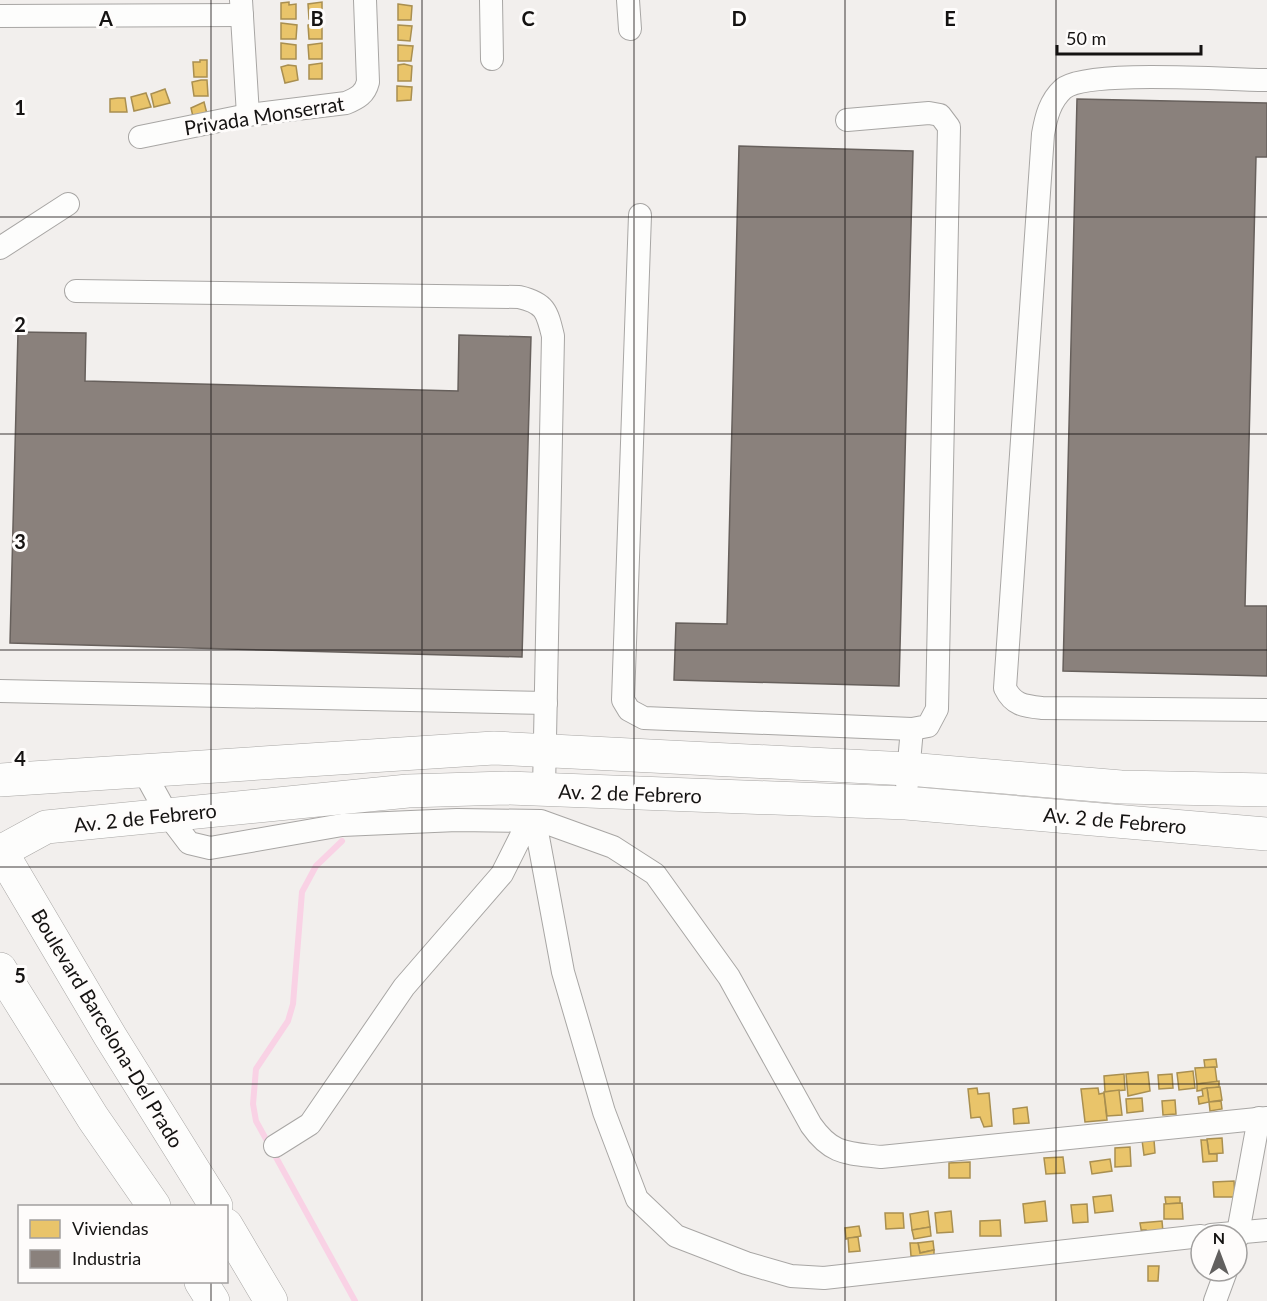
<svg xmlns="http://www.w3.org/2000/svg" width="1267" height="1301" viewBox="0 0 1267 1301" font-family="Lato,sans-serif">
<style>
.homes{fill:#e9c46a;stroke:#a98f50;stroke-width:1.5}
.industry{fill:#8a817c;stroke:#67605c;stroke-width:1.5}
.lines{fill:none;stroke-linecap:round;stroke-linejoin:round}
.stream{stroke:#f9d2e5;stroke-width:6}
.minor-casing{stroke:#a8a6a4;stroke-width:24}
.secondary-casing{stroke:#a8a6a4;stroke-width:34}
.primary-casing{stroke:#a8a6a4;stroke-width:34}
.minor{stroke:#fdfdfc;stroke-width:22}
.secondary{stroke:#fdfdfc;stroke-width:33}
.primary{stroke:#fdfdfc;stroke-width:33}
.grid{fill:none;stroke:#151312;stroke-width:1.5;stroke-opacity:0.55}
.labels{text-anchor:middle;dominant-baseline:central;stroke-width:6;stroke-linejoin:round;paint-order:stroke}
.street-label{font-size:20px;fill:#151312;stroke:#fefcfb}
.grid-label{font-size:20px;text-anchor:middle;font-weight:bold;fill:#151312;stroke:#fefcfb;stroke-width:6;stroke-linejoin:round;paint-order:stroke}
</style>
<rect width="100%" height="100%" fill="#f2efed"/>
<g class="homes">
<polygon points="289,2 289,5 296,4 296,19 281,19 281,3"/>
<polygon points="322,2 322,19 309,19 308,4"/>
<polygon points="398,4 412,6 411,20 398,20"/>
<polygon points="322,22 322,39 309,39 308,25"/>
<polygon points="281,23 297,25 296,39 281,39"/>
<polygon points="398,25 412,26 410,41 398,40"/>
<polygon points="281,43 296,45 296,59 281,59"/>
<polygon points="322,43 322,59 309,59 308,45"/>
<polygon points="398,45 413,46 411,61 398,61"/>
<polygon points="200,60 207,60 207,77 194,77 193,62 200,62"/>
<polygon points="322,63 322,79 309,79 309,65"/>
<polygon points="404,64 412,66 411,81 398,81 398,65"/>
<polygon points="288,65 296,66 298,80 285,83 281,67"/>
<polygon points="201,80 207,80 208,96 194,96 192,82"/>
<polygon points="397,86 412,87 411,100 397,101"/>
<polygon points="165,89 170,103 154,107 151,94"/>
<polygon points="146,93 151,107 134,111 131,97"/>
<polygon points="118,98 125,98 127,112 110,112 110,99"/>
<polygon points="204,102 208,118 194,121 191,108"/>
<polygon points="1216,1059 1217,1067 1205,1068 1204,1060"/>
<polygon points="1215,1067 1217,1082 1197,1084 1195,1068"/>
<polygon points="1193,1071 1195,1088 1179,1090 1177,1073"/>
<polygon points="1148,1072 1150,1091 1128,1096 1126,1074"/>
<polygon points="1124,1074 1125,1090 1105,1092 1104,1076"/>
<polygon points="1172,1074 1173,1088 1159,1089 1158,1075"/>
<polygon points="1219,1081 1219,1087 1197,1091 1197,1084"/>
<polygon points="1220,1087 1222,1100 1209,1102 1207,1088"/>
<polygon points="977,1088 978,1094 989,1093 992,1126 984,1127 980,1117 971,1118 968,1089"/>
<polygon points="1098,1088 1099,1094 1104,1093 1107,1120 1085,1122 1081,1089"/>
<polygon points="1207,1088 1209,1102 1199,1104 1198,1097 1203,1096 1202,1089"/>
<polygon points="1119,1090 1122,1115 1107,1116 1104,1092"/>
<polygon points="1142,1098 1143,1111 1127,1113 1126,1099"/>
<polygon points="1175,1100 1176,1114 1163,1115 1162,1101"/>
<polygon points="1221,1101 1222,1109 1210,1111 1209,1102"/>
<polygon points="1027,1107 1029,1123 1014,1124 1013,1109"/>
<polygon points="1222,1138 1223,1153 1209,1154 1207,1139"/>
<polygon points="1142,1140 1154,1140 1155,1153 1144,1155"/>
<polygon points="1201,1140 1207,1140 1209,1154 1217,1154 1217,1161 1203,1162"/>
<polygon points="1130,1147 1131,1166 1115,1167 1115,1148"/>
<polygon points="1063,1157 1065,1173 1046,1174 1044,1158"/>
<polygon points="1110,1159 1112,1171 1092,1174 1090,1162"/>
<polygon points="970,1162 970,1178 949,1178 949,1163"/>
<polygon points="1234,1181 1235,1197 1214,1197 1213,1182"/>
<polygon points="1111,1195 1113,1211 1095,1213 1093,1197"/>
<polygon points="1165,1197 1180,1197 1180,1203 1166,1204"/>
<polygon points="1045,1201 1047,1221 1025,1223 1023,1204"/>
<polygon points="1182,1203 1183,1219 1164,1219 1164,1204"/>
<polygon points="1087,1204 1088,1222 1073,1223 1071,1205"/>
<polygon points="928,1211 930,1227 912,1230 910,1214"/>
<polygon points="951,1211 953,1232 937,1233 935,1213"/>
<polygon points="885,1213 903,1213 904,1228 886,1229"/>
<polygon points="1000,1220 1001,1236 980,1236 980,1221"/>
<polygon points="1162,1221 1163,1232 1146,1234 1146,1230 1142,1230 1142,1235 1140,1223"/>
<polygon points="859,1226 861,1236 846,1239 845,1228"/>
<polygon points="930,1227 931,1236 914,1239 912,1230"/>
<polygon points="858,1237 860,1251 849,1252 848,1238"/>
<polygon points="933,1241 934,1250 920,1253 918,1243"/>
<polygon points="910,1243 918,1243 920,1253 934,1250 934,1256 911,1256"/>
<polygon points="1148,1266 1159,1266 1158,1281 1148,1281"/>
</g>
<g class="industry">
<polygon points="1077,99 1267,103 1267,157 1256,157 1245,606 1267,606 1267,676 1063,671"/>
<polygon points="739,146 913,151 899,686 674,680 676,623 727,624"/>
<polygon points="18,332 86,333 85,381 458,391 459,335 531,337 522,657 10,643"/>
</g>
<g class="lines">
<polyline class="stream" points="342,841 316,866 302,892 293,1004 288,1021 256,1069 253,1104 256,1121 355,1301"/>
<defs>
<g id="minor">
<polyline points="241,0 248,115"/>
<polyline points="491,0 492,59"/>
<polyline points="628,0 630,29"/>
<polyline points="0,16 242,15"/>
<path d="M1267,80c-37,0 -181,-11 -204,9 -13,12 -17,28 -20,45l-38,554c8,17 19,18 37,20l225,2"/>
<path d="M140,137l108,-22 98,-12c12,-5 19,-9 22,-21l-3,-82"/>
<polyline points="640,215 623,700 629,710 644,718 912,729 928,726 937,709 949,127 940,115 929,113 847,120"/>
<polyline points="0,248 68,204"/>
<path d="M76,291l443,6c26,6 28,14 34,39l-9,453"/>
<polyline points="0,691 546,703"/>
<path d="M144,772l23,42 22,29 21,5 132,-23 115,-5 84,1 72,26 42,27 74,103 82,148c21,30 36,28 70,32l386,-39"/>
<polyline points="907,784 912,729"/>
<polyline points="275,1146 310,1124 404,987 502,874 522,834 534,830 538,837 563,972 604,1112 637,1199 676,1236 746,1263 791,1276 824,1278 1201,1236"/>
<polyline points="1211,1235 1267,1230"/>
<polyline points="1237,1238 1259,1118"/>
<polyline points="1215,1301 1226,1271"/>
</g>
<g id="secondary">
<polyline points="0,780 494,748 908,769 1121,787 1267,790"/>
<polyline points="0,852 46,827 408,791 506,788 906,803 1267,834"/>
</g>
<g id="primary">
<polyline points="0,850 110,1036 216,1206"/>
<polyline points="0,969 93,1118 154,1206"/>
<polyline points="226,1225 271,1301"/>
<polyline points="201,1282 213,1301"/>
</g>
</defs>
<use href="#minor" class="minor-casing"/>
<use href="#secondary" class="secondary-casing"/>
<use href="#primary" class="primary-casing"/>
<use href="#minor" class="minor"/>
<use href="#secondary" class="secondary"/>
<use href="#primary" class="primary"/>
</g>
<path class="grid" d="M211,0v1206M422,0v1301M634,0v1301M845,0v1301M1056,0v1301M0,217h1267M0,434h1267M0,650h1267M0,867h1267M0,1084h1267M211,1282v19"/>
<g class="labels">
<g class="street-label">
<text transform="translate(264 115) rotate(-9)">Privada Monserrat</text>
<text transform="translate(630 793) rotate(2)">Av. 2 de Febrero</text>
<text transform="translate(145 817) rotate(-6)">Av. 2 de Febrero</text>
<text transform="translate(1115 820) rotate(5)">Av. 2 de Febrero</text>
<text transform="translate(108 1028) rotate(59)">Boulevard Barcelona-Del Prado</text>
</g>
</g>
<g class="grid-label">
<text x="106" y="26">A</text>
<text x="317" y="26">B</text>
<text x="528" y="26">C</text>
<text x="739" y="26">D</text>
<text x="950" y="26">E</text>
<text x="20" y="115">1</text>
<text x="20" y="332">2</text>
<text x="20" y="549">3</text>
<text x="20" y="766">4</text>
<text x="20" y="983">5</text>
</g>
<rect x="18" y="1205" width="210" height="78" fill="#fefcfb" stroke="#a19f9e" stroke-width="1.5"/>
<rect x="30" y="1220" width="30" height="18" fill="#e9c46a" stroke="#a19f9e" stroke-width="1.5"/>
<text x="72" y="1235" font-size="18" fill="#151312">Viviendas</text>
<rect x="30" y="1250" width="30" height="18" fill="#8a817c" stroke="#a19f9e" stroke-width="1.5"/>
<text x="72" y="1265" font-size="18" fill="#151312">Industria</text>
<g transform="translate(1219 1253)"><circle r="28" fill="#fefcfb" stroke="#a19f9e" stroke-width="1.5"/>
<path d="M0-4.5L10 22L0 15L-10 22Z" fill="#62605f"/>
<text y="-9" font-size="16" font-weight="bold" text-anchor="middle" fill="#151312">N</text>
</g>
<path d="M1057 45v9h144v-9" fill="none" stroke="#151312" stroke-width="3"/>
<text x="1066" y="45" font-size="18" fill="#151312" stroke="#fefcfb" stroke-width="4.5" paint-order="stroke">50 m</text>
</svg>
